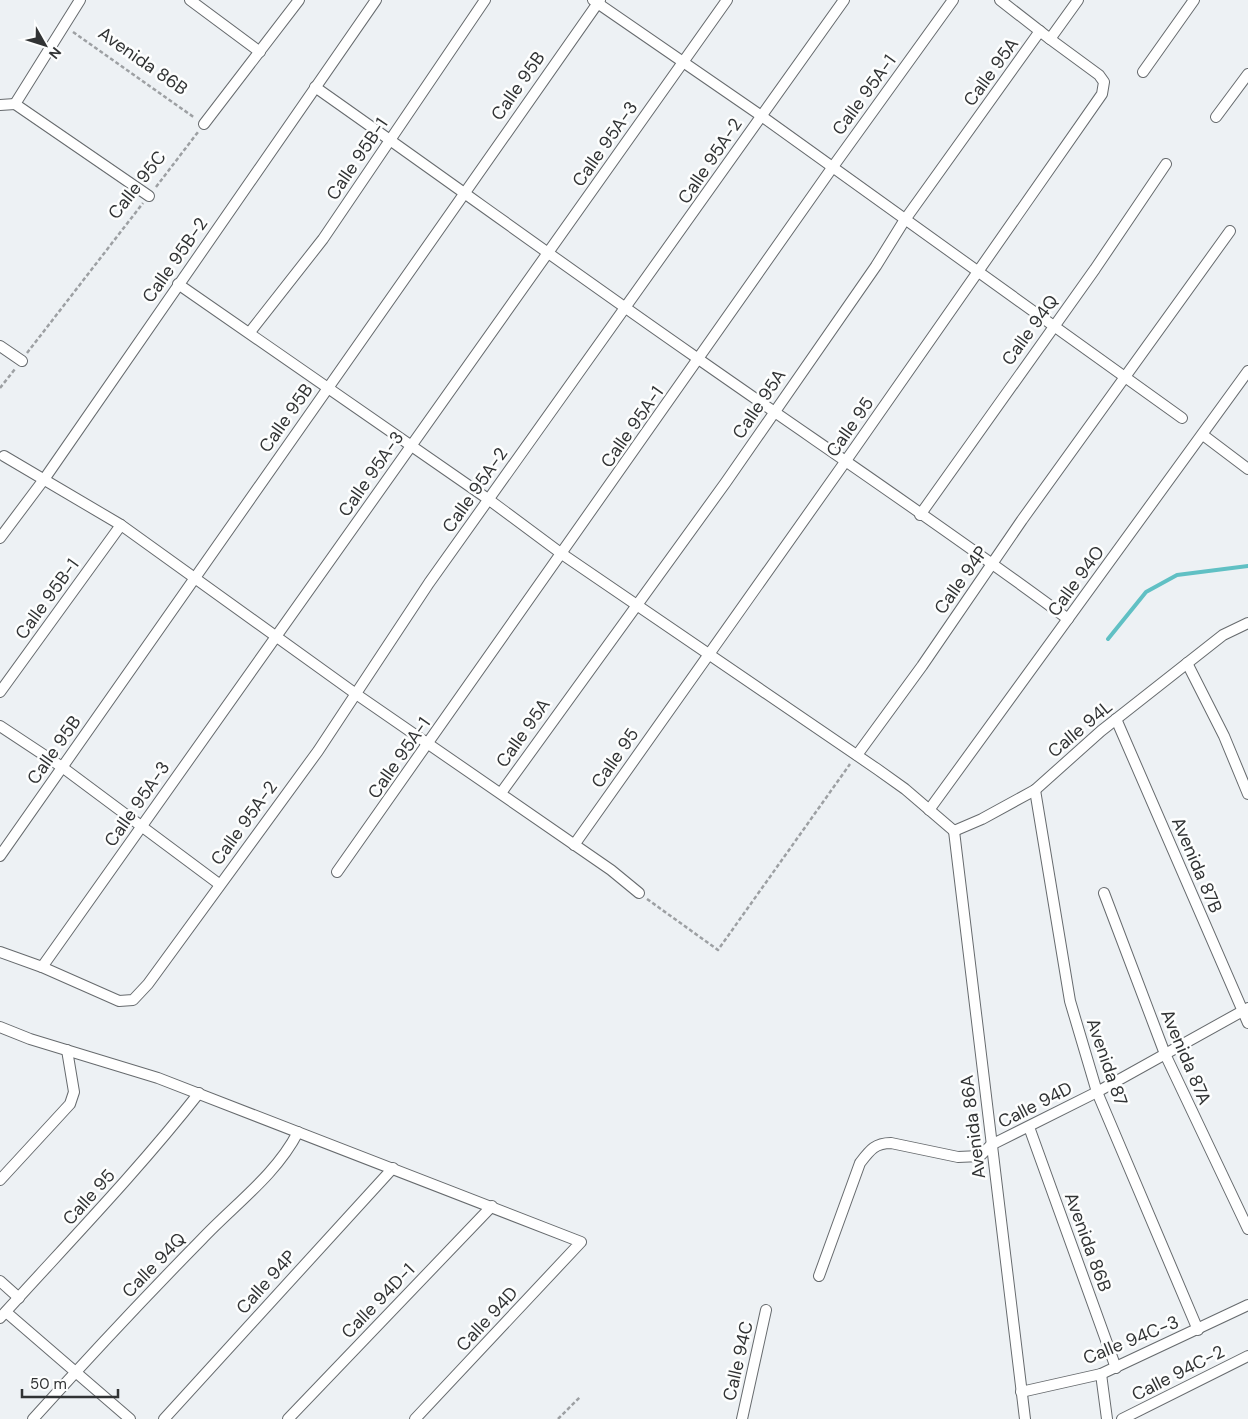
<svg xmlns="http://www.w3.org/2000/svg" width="1248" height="1419" viewBox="0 0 1248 1419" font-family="'DM Sans',sans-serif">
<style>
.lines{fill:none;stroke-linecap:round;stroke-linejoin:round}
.stream{stroke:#60c0c4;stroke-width:4}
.street-casing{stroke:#676b6e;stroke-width:12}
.path{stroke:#9da0a3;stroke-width:2.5;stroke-dasharray:4 2.5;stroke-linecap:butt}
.street{stroke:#fff;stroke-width:10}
.labels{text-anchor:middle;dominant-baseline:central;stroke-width:5;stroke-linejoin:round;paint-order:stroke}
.street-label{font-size:18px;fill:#313334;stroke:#fdfefe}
</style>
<rect width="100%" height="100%" fill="#edf1f4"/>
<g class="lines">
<polyline class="stream" points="1108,639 1146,592 1177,575 1248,566"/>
<defs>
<g id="street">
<polyline points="190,0 260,52"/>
<polyline points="593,0 760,115 1182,418"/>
<polyline points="1000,0 1050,39 1078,0"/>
<polyline points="1143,72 1194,0"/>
<path d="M315,87c128,90 254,182 382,271 124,87 250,171 371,261"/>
<polyline points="15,104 149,196"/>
<polyline points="15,104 80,0"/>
<polyline points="0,105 15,104"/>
<polyline points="1216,117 1248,74"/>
<polyline points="204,124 299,0"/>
<polyline points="178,284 488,499 562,554 877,769 905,789 954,831 982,819 1035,790 1101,731 1223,635 1248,623"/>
<polyline points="250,332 323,239 485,0"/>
<polyline points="0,346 22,361"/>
<polyline points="1203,435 1248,469"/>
<polyline points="4,456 121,525 356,694 611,870 639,893"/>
<polyline points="920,515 1095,269 1166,164"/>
<polyline points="0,538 45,478 376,0"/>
<polyline points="1187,663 1224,736 1248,794"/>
<polyline points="0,692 121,525"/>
<polyline points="1116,719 1248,1023"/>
<polyline points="0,726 62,767 219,884"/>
<polyline points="857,755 922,666 1022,520 1230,231"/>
<polyline points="1035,790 1070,1001 1097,1092 1198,1330"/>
<polyline points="501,793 726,482 876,266 904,221 1040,31"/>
<polyline points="929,810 1248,371"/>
<polyline points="954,831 1025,1419"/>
<polyline points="574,845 845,462 1102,94 1104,82 1099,75 1050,39"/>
<polyline points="0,856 600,0"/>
<polyline points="337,872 832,168 953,0"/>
<polyline points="1104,893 1165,1054 1248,1229"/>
<polyline points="0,952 42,967 119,1001 133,1000 148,984 318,751 429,583 844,0"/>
<polyline points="42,967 727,0"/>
<polyline points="0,1027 30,1039 158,1078 581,1242 415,1419"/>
<polyline points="1029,1127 1116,1368"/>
<polyline points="0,1180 70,1104 74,1092 67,1050"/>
<path d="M819,1276l41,-113c10,-13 15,-20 31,-20l67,14 22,-1 11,-11 106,-53 151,-84"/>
<polyline points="0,1281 19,1298"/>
<polyline points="6,1312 130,1419"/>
<path d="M0,1318c67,-74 137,-146 199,-225"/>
<polyline points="1101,1374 1107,1419"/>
<polyline points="1021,1392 1101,1374 1248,1305"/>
<path d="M33,1419c55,-61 111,-121 169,-180 32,-34 74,-64 96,-107"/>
<polyline points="164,1419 393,1168"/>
<polyline points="288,1419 492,1206"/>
<polyline points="742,1419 766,1310"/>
<polyline points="1122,1419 1248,1356"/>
</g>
</defs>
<use href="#street" class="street-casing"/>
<g class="path">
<polyline points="73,32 195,118"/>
<polyline points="156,187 198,132"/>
<polyline points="27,353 143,203"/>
<polyline points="0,388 15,369"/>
<polyline points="647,899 718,950 850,764"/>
<polyline points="558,1419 580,1397"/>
</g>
<use href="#street" class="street"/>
</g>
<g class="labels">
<g class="street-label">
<text transform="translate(143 61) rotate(35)">Avenida 86B</text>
<text transform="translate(991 72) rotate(-54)">Calle 95A</text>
<text transform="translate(518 86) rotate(-55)">Calle 95B</text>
<text transform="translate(864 95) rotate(-54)">Calle 95A-1</text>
<text transform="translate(605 144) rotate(-55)">Calle 95A-3</text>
<text transform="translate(357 159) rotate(-56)">Calle 95B-1</text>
<text transform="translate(710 161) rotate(-56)">Calle 95A-2</text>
<text transform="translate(137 185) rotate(-52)">Calle 95C</text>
<text transform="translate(175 260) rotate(-55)">Calle 95B-2</text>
<text transform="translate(1030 330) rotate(-54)">Calle 94Q</text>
<text transform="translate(759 404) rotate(-56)">Calle 95A</text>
<text transform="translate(286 418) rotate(-55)">Calle 95B</text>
<text transform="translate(632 427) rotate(-55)">Calle 95A-1</text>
<text transform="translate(850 427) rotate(-55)">Calle 95</text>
<text transform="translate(371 474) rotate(-55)">Calle 95A-3</text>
<text transform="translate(475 490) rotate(-55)">Calle 95A-2</text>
<text transform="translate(961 580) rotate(-55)">Calle 94P</text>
<text transform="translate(1076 581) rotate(-54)">Calle 94O</text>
<text transform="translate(47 599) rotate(-54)">Calle 95B-1</text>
<text transform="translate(1080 729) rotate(-40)">Calle 94L</text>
<text transform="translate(523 733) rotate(-55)">Calle 95A</text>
<text transform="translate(54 750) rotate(-55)">Calle 95B</text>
<text transform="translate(399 758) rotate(-55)">Calle 95A-1</text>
<text transform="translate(615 758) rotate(-55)">Calle 95</text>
<text transform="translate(137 804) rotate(-55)">Calle 95A-3</text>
<text transform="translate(244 823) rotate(-54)">Calle 95A-2</text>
<text transform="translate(1197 865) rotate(67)">Avenida 87B</text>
<text transform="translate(1186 1057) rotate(67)">Avenida 87A</text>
<text transform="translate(1107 1062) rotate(71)">Avenida 87</text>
<text transform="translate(1035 1105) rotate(-27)">Calle 94D</text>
<text transform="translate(973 1127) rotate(-97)">Avenida 86A</text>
<text transform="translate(89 1197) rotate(-48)">Calle 95</text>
<text transform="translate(1088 1242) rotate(70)">Avenida 86B</text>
<text transform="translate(154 1265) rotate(-46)">Calle 94Q</text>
<text transform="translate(266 1282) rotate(-48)">Calle 94P</text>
<text transform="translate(378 1301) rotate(-46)">Calle 94D-1</text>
<text transform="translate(487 1319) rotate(-47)">Calle 94D</text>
<text transform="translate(1131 1340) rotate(-22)">Calle 94C-3</text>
<text transform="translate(738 1361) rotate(-77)">Calle 94C</text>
<text transform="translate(1178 1373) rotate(-27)">Calle 94C-2</text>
</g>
</g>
<g transform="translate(45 45) rotate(129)" stroke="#fdfefe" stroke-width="4" paint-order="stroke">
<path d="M0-4L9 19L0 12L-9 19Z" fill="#313334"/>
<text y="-8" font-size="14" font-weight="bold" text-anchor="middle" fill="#313334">N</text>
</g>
<path d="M22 1389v8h96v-8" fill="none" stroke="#313334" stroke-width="2.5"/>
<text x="30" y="1389" font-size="15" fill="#313334" stroke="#fdfefe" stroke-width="4" paint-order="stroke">50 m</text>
</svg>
